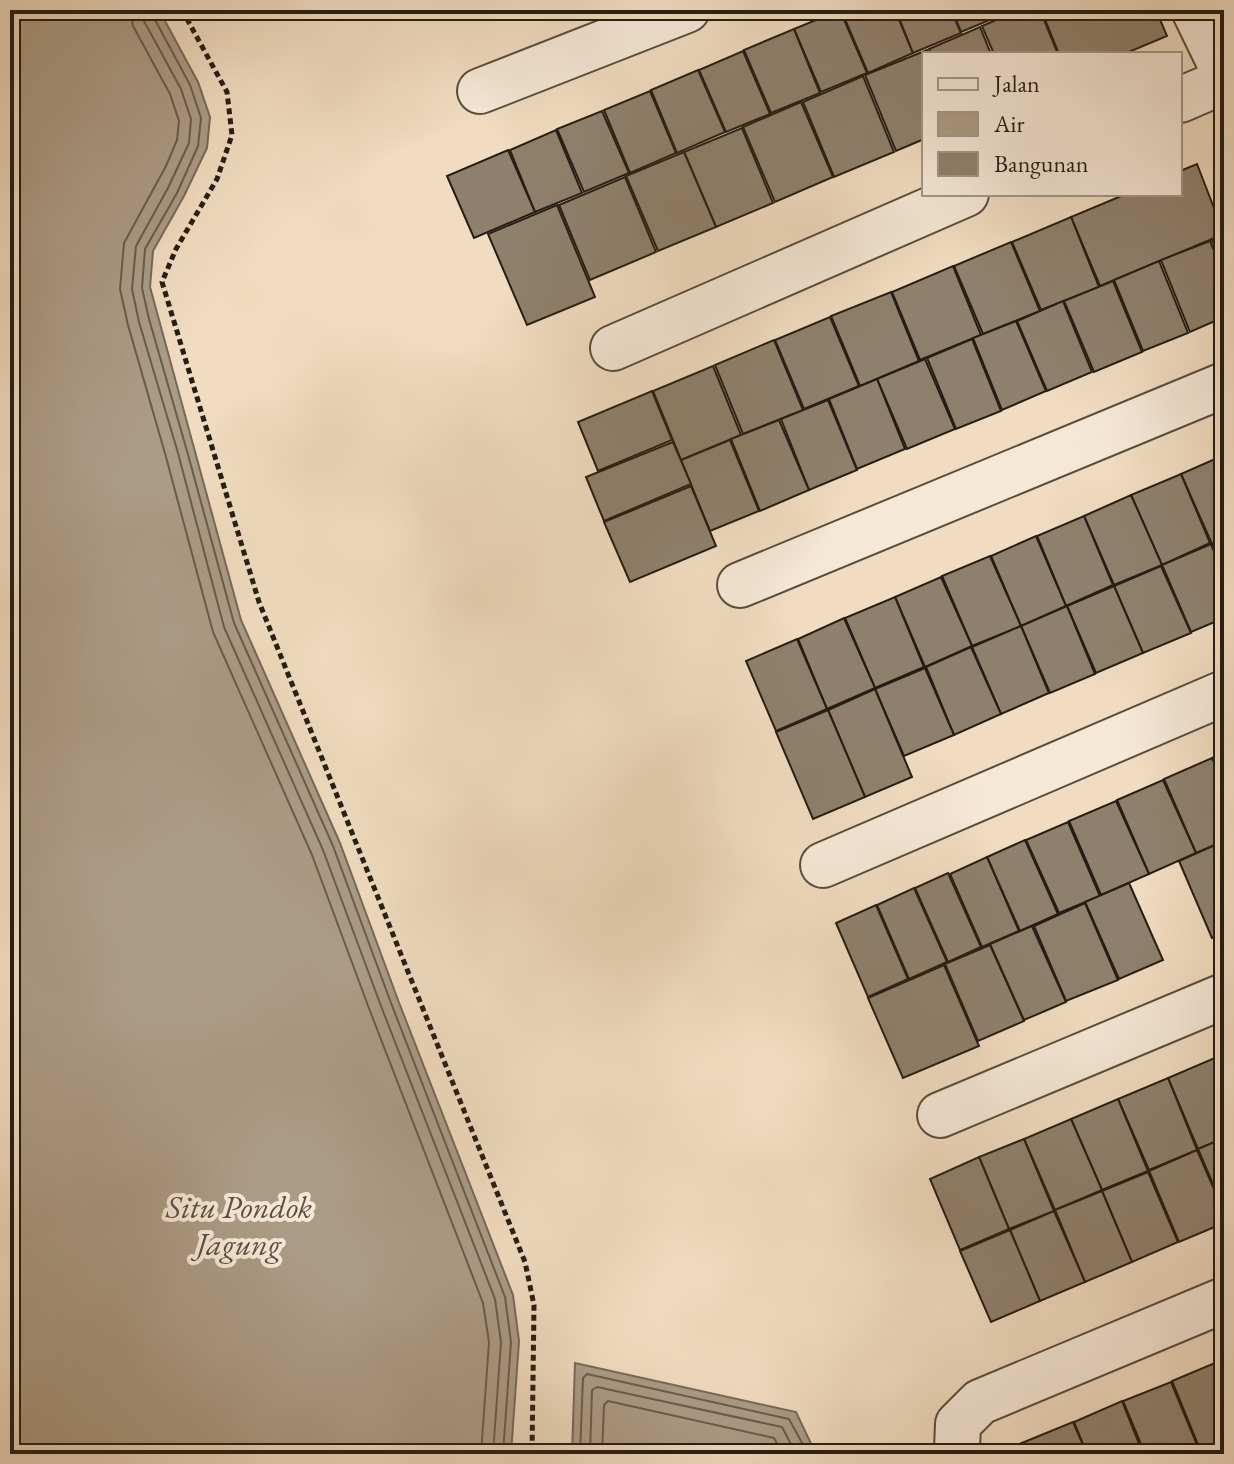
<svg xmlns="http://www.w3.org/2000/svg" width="1234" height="1464" viewBox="0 0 1234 1464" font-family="'EB Garamond',serif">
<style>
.water{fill:#ac9b86;stroke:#766958;stroke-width:2}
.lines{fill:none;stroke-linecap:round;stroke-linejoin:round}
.shore{stroke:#685c4c;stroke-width:2}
.building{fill:#8f806d;stroke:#251d13;stroke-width:2}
.street-casing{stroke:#584d3e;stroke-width:48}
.path{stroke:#251d13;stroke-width:5;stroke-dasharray:6 4;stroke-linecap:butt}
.street{stroke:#f6e8d7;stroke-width:44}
.labels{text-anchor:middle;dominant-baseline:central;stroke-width:8;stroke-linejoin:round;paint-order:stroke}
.water-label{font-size:32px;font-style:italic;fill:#5b4f41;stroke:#f6e8d7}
</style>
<rect width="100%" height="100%" fill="#f1dcc1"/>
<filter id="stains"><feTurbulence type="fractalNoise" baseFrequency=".0025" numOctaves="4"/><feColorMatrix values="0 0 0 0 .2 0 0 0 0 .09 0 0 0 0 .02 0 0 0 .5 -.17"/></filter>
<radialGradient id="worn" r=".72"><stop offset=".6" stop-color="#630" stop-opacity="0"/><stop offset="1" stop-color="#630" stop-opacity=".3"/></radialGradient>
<g class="water">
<polygon points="10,10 159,10 198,82 210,117 207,148 184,196 153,251 150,287 241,620 340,843 398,1000 513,1295 519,1341 511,1454 10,1454"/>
<polygon points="575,1363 796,1412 816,1454 572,1454"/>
</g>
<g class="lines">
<g class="shore">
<polyline points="130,10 133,26 170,94 179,121 177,140 166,166 124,243 120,289 128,325 166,457 213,632 312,855 370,1011 483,1303 489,1342 481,1454"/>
<polyline points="142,10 144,21 181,89 191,119 189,143 168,188 136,246 132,289 139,322 178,453 224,627 323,850 381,1006 495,1299 501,1342 493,1454"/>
<polyline points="152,10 153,16 190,85 201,118 198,146 177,193 145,249 142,288 149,319 187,451 234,623 333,846 391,1003 505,1297 511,1342 503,1454"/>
<polyline points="580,1454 583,1378 587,1374 789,1419 808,1454"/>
<polyline points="590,1454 592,1390 597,1387 782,1427 796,1454"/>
<polyline points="602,1454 604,1405 608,1401 774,1438 783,1454"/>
</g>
</g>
<g class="building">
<polygon points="840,10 867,73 821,92 794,29"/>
<polygon points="841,10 895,10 913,53 868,73"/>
<polygon points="896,10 951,10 961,33 913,53"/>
<polygon points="952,10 1008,10 1009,12 961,32"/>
<polygon points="1020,10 1040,10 1058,54 994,54 982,26"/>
<polygon points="1041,10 1156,10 1167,36 1124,54 1059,54"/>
<polygon points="980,27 991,54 931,54 929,49"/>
<polygon points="794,29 820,93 771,113 744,50"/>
<polygon points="927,50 929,54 924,54 924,139 896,151 865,75"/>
<polygon points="743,51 770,114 726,132 699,70"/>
<polygon points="698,70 725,132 677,153 651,90"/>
<polygon points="863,76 894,152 834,177 803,102"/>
<polygon points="650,91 676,153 630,173 604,110"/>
<polygon points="801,102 833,177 775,202 743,127"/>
<polygon points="602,111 629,173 584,192 557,129"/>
<polygon points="742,128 773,203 716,227 684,152"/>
<polygon points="556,130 582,193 535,212 510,150"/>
<polygon points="508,150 535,212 474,238 447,176"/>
<polygon points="684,152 716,227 658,251 626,176"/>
<polygon points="1197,164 1224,234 1100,286 1071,217 1126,194 1180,194 1180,171"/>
<polygon points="625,177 656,252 590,280 559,205"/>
<polygon points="557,205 595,297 527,325 488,234"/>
<polygon points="1071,217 1099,287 1041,310 1012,242"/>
<polygon points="1224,235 1224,270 1212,240"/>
<polygon points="1210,241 1224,275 1224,317 1190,332 1161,260"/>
<polygon points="1011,242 1040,311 983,334 954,266"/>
<polygon points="1159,261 1188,333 1143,351 1114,280"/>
<polygon points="953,266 981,335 920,360 892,292"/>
<polygon points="1113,281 1142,352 1094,372 1064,301"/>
<polygon points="891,292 919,361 860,386 831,316"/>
<polygon points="1063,301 1092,372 1047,391 1017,321"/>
<polygon points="830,317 859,386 804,409 775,340"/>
<polygon points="1016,321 1046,391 1002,410 973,338"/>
<polygon points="972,339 1001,411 956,429 927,358"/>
<polygon points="774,340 803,410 743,434 715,365"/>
<polygon points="925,359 955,429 907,449 877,379"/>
<polygon points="713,366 741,435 681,460 653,391"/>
<polygon points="877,379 905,449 857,469 829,399"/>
<polygon points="652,391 672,440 598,471 578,422"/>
<polygon points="828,400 857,470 809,490 781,419"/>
<polygon points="779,420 809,490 760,511 731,439"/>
<polygon points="730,440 759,511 710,531 681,460"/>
<polygon points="673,442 691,484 604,521 586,477"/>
<polygon points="1224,455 1224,538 1212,544 1181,474"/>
<polygon points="1181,474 1210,543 1162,565 1131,495"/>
<polygon points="691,486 716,546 630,582 604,522"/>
<polygon points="1131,495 1162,565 1114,585 1084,516"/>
<polygon points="1084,516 1113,585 1066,606 1037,536"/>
<polygon points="1036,536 1066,606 1021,626 991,556"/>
<polygon points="1224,538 1224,573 1212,544"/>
<polygon points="1211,544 1224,576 1224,618 1191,632 1162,565"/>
<polygon points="990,556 1021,626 972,646 942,576"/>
<polygon points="1161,566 1191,633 1143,653 1114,586"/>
<polygon points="941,577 972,646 925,667 895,597"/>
<polygon points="1114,586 1143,653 1096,673 1067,606"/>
<polygon points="895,597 924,667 875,688 845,618"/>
<polygon points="1067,606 1095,674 1050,693 1021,626"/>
<polygon points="844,618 875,688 827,709 798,639"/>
<polygon points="1021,626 1049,693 1001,714 972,647"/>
<polygon points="797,639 827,709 776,731 746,661"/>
<polygon points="971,647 1001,714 954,735 926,667"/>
<polygon points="925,668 954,735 904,756 875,689"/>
<polygon points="875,689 912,777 865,797 828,710"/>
<polygon points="828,710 865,797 813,819 776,732"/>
<polygon points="1224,753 1224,786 1212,758"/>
<polygon points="1212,758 1224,787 1224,841 1196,853 1164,779"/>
<polygon points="1163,780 1196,853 1149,874 1117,800"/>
<polygon points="1116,801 1149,874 1101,895 1069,821"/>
<polygon points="1068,822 1100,896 1059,913 1026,840"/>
<polygon points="1025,840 1058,914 1020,931 987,857"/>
<polygon points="1224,841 1224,933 1212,938 1179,861"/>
<polygon points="987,857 1019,931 982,947 950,874"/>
<polygon points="948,873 981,947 948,962 915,888"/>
<polygon points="1129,883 1163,960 1119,979 1085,902"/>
<polygon points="914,888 947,962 909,979 877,905"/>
<polygon points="1085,903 1118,980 1066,1001 1034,926"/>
<polygon points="876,905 908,979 868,997 836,923"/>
<polygon points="1032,926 1066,1002 1024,1020 990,944"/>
<polygon points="990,945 1024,1021 978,1041 945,964"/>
<polygon points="944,965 979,1046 903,1078 868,998"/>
<polygon points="1217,1057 1224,1075 1224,1138 1198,1149 1168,1078"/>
<polygon points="1168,1078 1197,1150 1149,1170 1118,1099"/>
<polygon points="1118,1099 1148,1171 1102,1190 1071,1119"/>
<polygon points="1071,1119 1102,1190 1055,1210 1024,1139"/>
<polygon points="1224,1138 1224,1210 1198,1149"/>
<polygon points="1024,1139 1054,1211 1009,1229 979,1157"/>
<polygon points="1197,1150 1224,1212 1224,1223 1179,1242 1149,1171"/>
<polygon points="979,1157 1009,1229 960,1250 930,1179"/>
<polygon points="1148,1172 1178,1242 1132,1262 1102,1191"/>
<polygon points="1102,1191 1132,1262 1085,1282 1055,1210"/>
<polygon points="1054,1211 1085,1282 1040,1301 1010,1230"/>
<polygon points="1010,1230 1040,1301 991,1322 960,1251"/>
<polygon points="1222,1360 1224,1364 1224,1442 1201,1452 1172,1381"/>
<polygon points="1171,1382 1200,1452 1195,1454 1145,1454 1123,1401"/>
<polygon points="1122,1401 1143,1454 1087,1454 1074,1422"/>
<polygon points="1073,1422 1087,1454 995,1454"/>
<polygon points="1224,1443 1224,1454 1202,1454 1201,1453"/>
</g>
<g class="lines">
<defs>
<g id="street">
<polyline points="1194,10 1224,72"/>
<polyline points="480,91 687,10"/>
<polyline points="1180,100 1224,81"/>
<polyline points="613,348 966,194"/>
<polyline points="740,585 1224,385"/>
<polyline points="823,865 1224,693"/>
<polyline points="940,1115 1224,996"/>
<polyline points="959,1454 957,1449 958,1424 980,1402 1224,1300"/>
</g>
</defs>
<use href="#street" class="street-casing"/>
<polyline class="path" points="182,10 227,92 232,135 217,179 176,249 162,282 259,602 525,1262 534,1305 532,1454"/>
<use href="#street" class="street"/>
</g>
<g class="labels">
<g class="water-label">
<text x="239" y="1207">Situ Pondok<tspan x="239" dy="37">Jagung</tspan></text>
</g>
</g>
<rect width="1234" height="1464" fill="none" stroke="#f1dcc1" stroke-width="40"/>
<rect x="12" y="12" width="1210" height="1440" fill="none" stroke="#251d13" stroke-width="4"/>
<rect x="20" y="20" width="1194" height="1424" fill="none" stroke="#251d13" stroke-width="2"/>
<rect x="922" y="52" width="260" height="144" fill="#f6e8d7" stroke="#a29789" stroke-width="2"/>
<rect x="938" y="78" width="40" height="12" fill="#f6e8d7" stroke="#a29789" stroke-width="2"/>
<text x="994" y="92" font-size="24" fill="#251d13">Jalan</text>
<rect x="938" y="112" width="40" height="24" fill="#ac9b86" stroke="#a29789" stroke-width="2"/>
<text x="994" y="132" font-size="24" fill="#251d13">Air</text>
<rect x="938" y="152" width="40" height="24" fill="#8f806d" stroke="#a29789" stroke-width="2"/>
<text x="994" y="172" font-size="24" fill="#251d13">Bangunan</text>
<rect width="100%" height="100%" filter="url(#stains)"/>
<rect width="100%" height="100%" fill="url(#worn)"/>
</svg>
